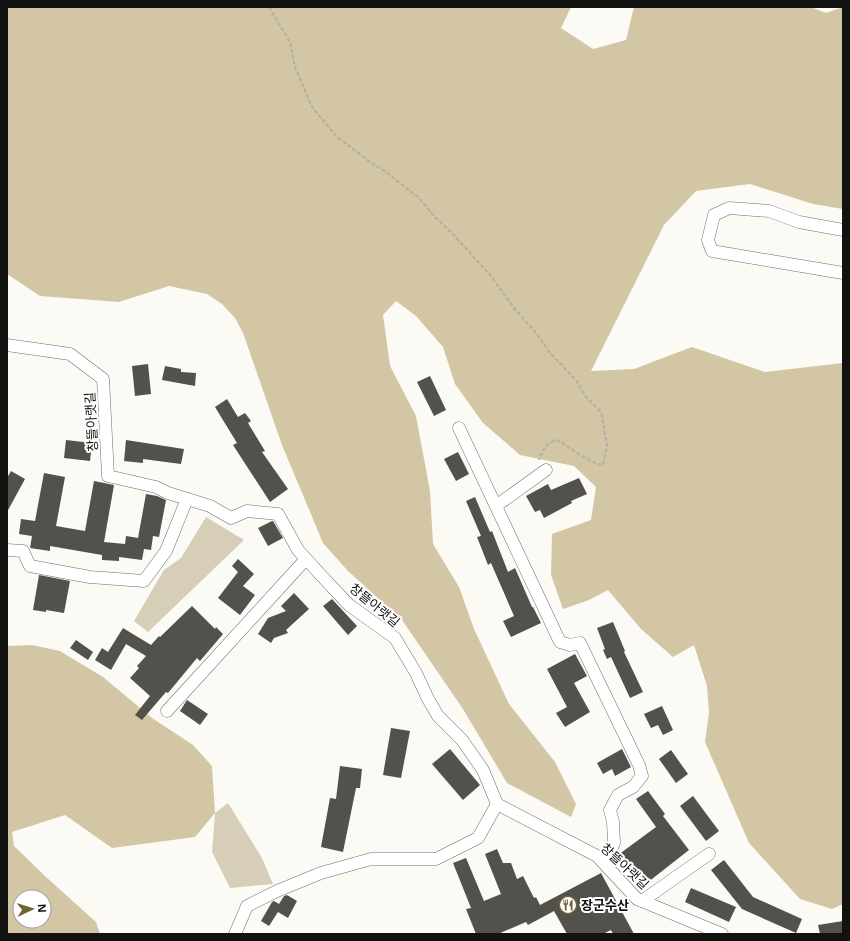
<svg xmlns="http://www.w3.org/2000/svg" width="850" height="941" viewBox="0 0 850 941" font-family="'Noto Sans','Noto Sans KR',sans-serif">
<style>
.green{fill:#d6ceb7}
.forest{fill:#d2c6a4;fill-rule:evenodd}
.building{fill:#52514c}
.lines{fill:none;stroke-linecap:round;stroke-linejoin:round}
.minor-casing{stroke:#6f6d68;stroke-width:13}
.path{stroke:#b0afaa;stroke-width:2;stroke-dasharray:4 2;stroke-linecap:butt}
.minor{stroke:#fff;stroke-width:12}
.labels{text-anchor:middle;dominant-baseline:central;stroke-width:4;stroke-linejoin:round;paint-order:stroke}
.street-label{font-size:13px;fill:#121210;stroke:#fff}
.poi-label{font-size:13px;font-weight:bold;fill:#121210;stroke:#fff;text-anchor:start}
</style>
<rect width="100%" height="100%" fill="#fbfaf4"/>
<g class="green">
<polygon points="206,517 244,540 148,632 134,621 164,570 181,558"/>
<polygon points="228,803 262,858 273,884 230,888 212,852 215,813"/>
</g>
<g class="forest">
<polygon points="7,7 571,7 561,28 593,49 626,40 634,7 811,7 826,13 843,7 843,209 813,204 750,184 696,191 664,225 591,371 634,369 692,347 765,372 843,363 843,904 832,909 800,899 749,843 705,742 709,713 707,686 694,645 673,657 641,629 608,590 589,600 563,609 551,575 552,534 591,520 596,487 574,466 520,455 483,423 455,384 443,347 416,316 396,301 383,315 390,366 416,416 430,491 433,544 459,587 474,629 509,704 555,762 576,804 571,817 507,783 463,709 402,620 348,571 323,543 282,445 243,333 235,318 222,304 207,294 169,286 119,302 40,296 7,274"/>
<path d="M32,645l28,6 43,26 49,41 41,27 19,21 3,47 -20,24 -83,11 -47,-33 -53,17 2,14 32,31 50,45 4,12h-93v-288zM20,897h24v24h-24z"/>
</g>
<g class="building">
<polygon points="148,364 151,394 135,396 132,366"/>
<polygon points="165,366 181,369 181,372 196,373 195,386 162,380"/>
<polygon points="430,376 446,410 434,416 417,382"/>
<polygon points="227,399 238,417 245,413 251,421 248,423 265,451 262,452 288,489 270,502 233,445 237,443 215,407"/>
<polygon points="66,440 92,443 90,461 64,458"/>
<polygon points="126,440 184,449 181,464 143,459 143,463 124,461"/>
<polygon points="458,452 469,474 456,481 444,459"/>
<polygon points="11,471 25,479 7,512 7,478"/>
<polygon points="44,473 65,477 56,526 85,531 94,481 114,485 104,542 125,544 126,536 138,538 146,494 157,496 166,500 159,537 153,536 151,550 144,549 142,560 119,557 119,561 102,560 102,555 50,546 50,551 30,548 32,536 19,534 21,519 35,521"/>
<polygon points="579,478 587,494 571,501 572,503 544,518 540,510 535,512 526,496 548,484 551,490"/>
<polygon points="475,497 490,532 492,531 508,572 515,568 532,607 533,607 541,623 511,637 503,621 514,616 491,563 488,565 477,537 481,536 466,501"/>
<polygon points="272,521 273,521 283,538 268,546 258,528"/>
<polygon points="238,559 254,574 243,586 255,595 240,615 218,598 238,572 232,566"/>
<polygon points="39,575 70,581 64,613 46,610 46,612 33,610"/>
<polygon points="294,593 309,609 286,630 288,633 274,638 271,643 258,634 268,618 286,611 281,606"/>
<polygon points="332,599 357,626 348,635 323,606"/>
<polygon points="192,606 215,629 216,627 223,634 200,661 197,658 168,693 166,692 142,720 135,715 150,696 130,678 139,668 137,666 146,656 126,644 111,670 95,660 102,648 108,652 123,628 151,645 159,636 160,637"/>
<polygon points="613,622 625,651 624,652 643,692 630,698 611,657 607,659 603,650 605,649 597,628"/>
<polygon points="76,640 93,652 88,660 70,648"/>
<polygon points="575,654 587,676 574,683 590,712 565,727 556,713 567,707 547,669"/>
<polygon points="187,700 208,714 200,725 180,711"/>
<polygon points="662,706 673,730 663,735 658,725 651,728 644,714"/>
<polygon points="391,728 410,731 401,778 383,775"/>
<polygon points="450,749 480,785 463,800 432,764"/>
<polygon points="622,749 631,767 615,776 612,769 603,774 597,763"/>
<polygon points="671,750 688,774 676,783 659,759"/>
<polygon points="340,766 362,769 360,788 356,788 343,852 321,847 330,798 336,799"/>
<polygon points="648,791 665,814 663,816 689,850 643,886 618,855 656,827 636,799"/>
<polygon points="693,796 719,831 706,841 680,806"/>
<polygon points="497,849 503,863 511,863 517,879 523,876 534,898 536,897 540,905 601,873 634,934 613,934 611,930 603,934 567,934 554,911 528,925 526,922 498,934 476,934 466,909 471,908 453,863 466,858 484,901 501,894 485,854"/>
<polygon points="724,860 753,897 802,919 796,933 742,909 711,870"/>
<polygon points="691,888 736,907 729,922 685,902"/>
<polygon points="287,895 297,901 288,918 278,912 269,926 261,921 272,902 274,901 279,904 284,896"/>
<polygon points="843,921 843,934 820,934 818,925"/>
</g>
<g class="lines">
<defs>
<g id="minor">
<polyline points="843,230 799,222 769,211 729,208 714,215 708,240 712,251 843,273"/>
<polyline points="7,345 70,354 103,379 108,476 156,487 168,493 210,506 231,518 247,511 278,514 298,550 318,572 349,605 395,638 416,673 428,699 438,716 462,740 483,770 497,804 597,856 637,899 722,934"/>
<polyline points="459,428 560,642 570,645 580,643 639,765 642,776 633,787 618,795 610,810 613,822 614,843 604,863"/>
<polyline points="496,506 546,470"/>
<polyline points="7,550 23,551 30,566 90,577 144,581 166,551 187,499"/>
<polyline points="167,711 306,559"/>
<polyline points="642,901 709,854"/>
<polyline points="235,934 247,906 277,891 321,873 371,859 436,859 478,838 497,804"/>
</g>
</defs>
<use href="#minor" class="minor-casing"/>
<path class="path" d="M269,7l21,35 5,25 17,40 24,29 34,26 16,10 33,26 14,17 18,17 40,44 23,32 22,25 14,20 26,27 10,17 12,12 4,6 5,31 -4,19c-17,-3 -31,-17 -46,-25 -11,3 -14,9 -18,20"/>
<use href="#minor" class="minor"/>
</g>
<defs>
<symbol id="restaurant-ring" viewBox="-11 -11 22 22"><circle r="9.5" fill="#fff" stroke="#746331" stroke-width="1.5"/><path d="M-5-6h1v4h1v-4h1v4h1v-4h1v5L-1.5 .5V6h-2V.5L-5-1ZM5-6V6H3V1.5H1.5Q1.5-4 5-6Z" fill="#746331"/></symbol>
</defs>
<g fill-rule="evenodd">
<use href="#restaurant-ring" x="558" y="895" width="20" height="20"/>
</g>
<g class="labels">
<g class="street-label">
<text transform="translate(91 422) rotate(-93)">창뜰아랫길</text>
<text transform="translate(375 605) rotate(39)">창뜰아랫길</text>
<text transform="translate(625 866) rotate(43)">창뜰아랫길</text>
</g>
<g class="poi-label">
<text x="581" y="905">장군수산</text>
</g>
</g>
<rect width="850" height="941" fill="none" stroke="#121210" stroke-width="16"/>
<g transform="translate(32 909) rotate(86)"><circle r="19" fill="#ffffff" stroke="#a0a09f"/>
<path d="M0-3L7 15L0 10L-7 15Z" fill="#746331"/>
<text y="-6" font-size="11" font-weight="bold" text-anchor="middle" fill="#121210">N</text>
</g>
</svg>
